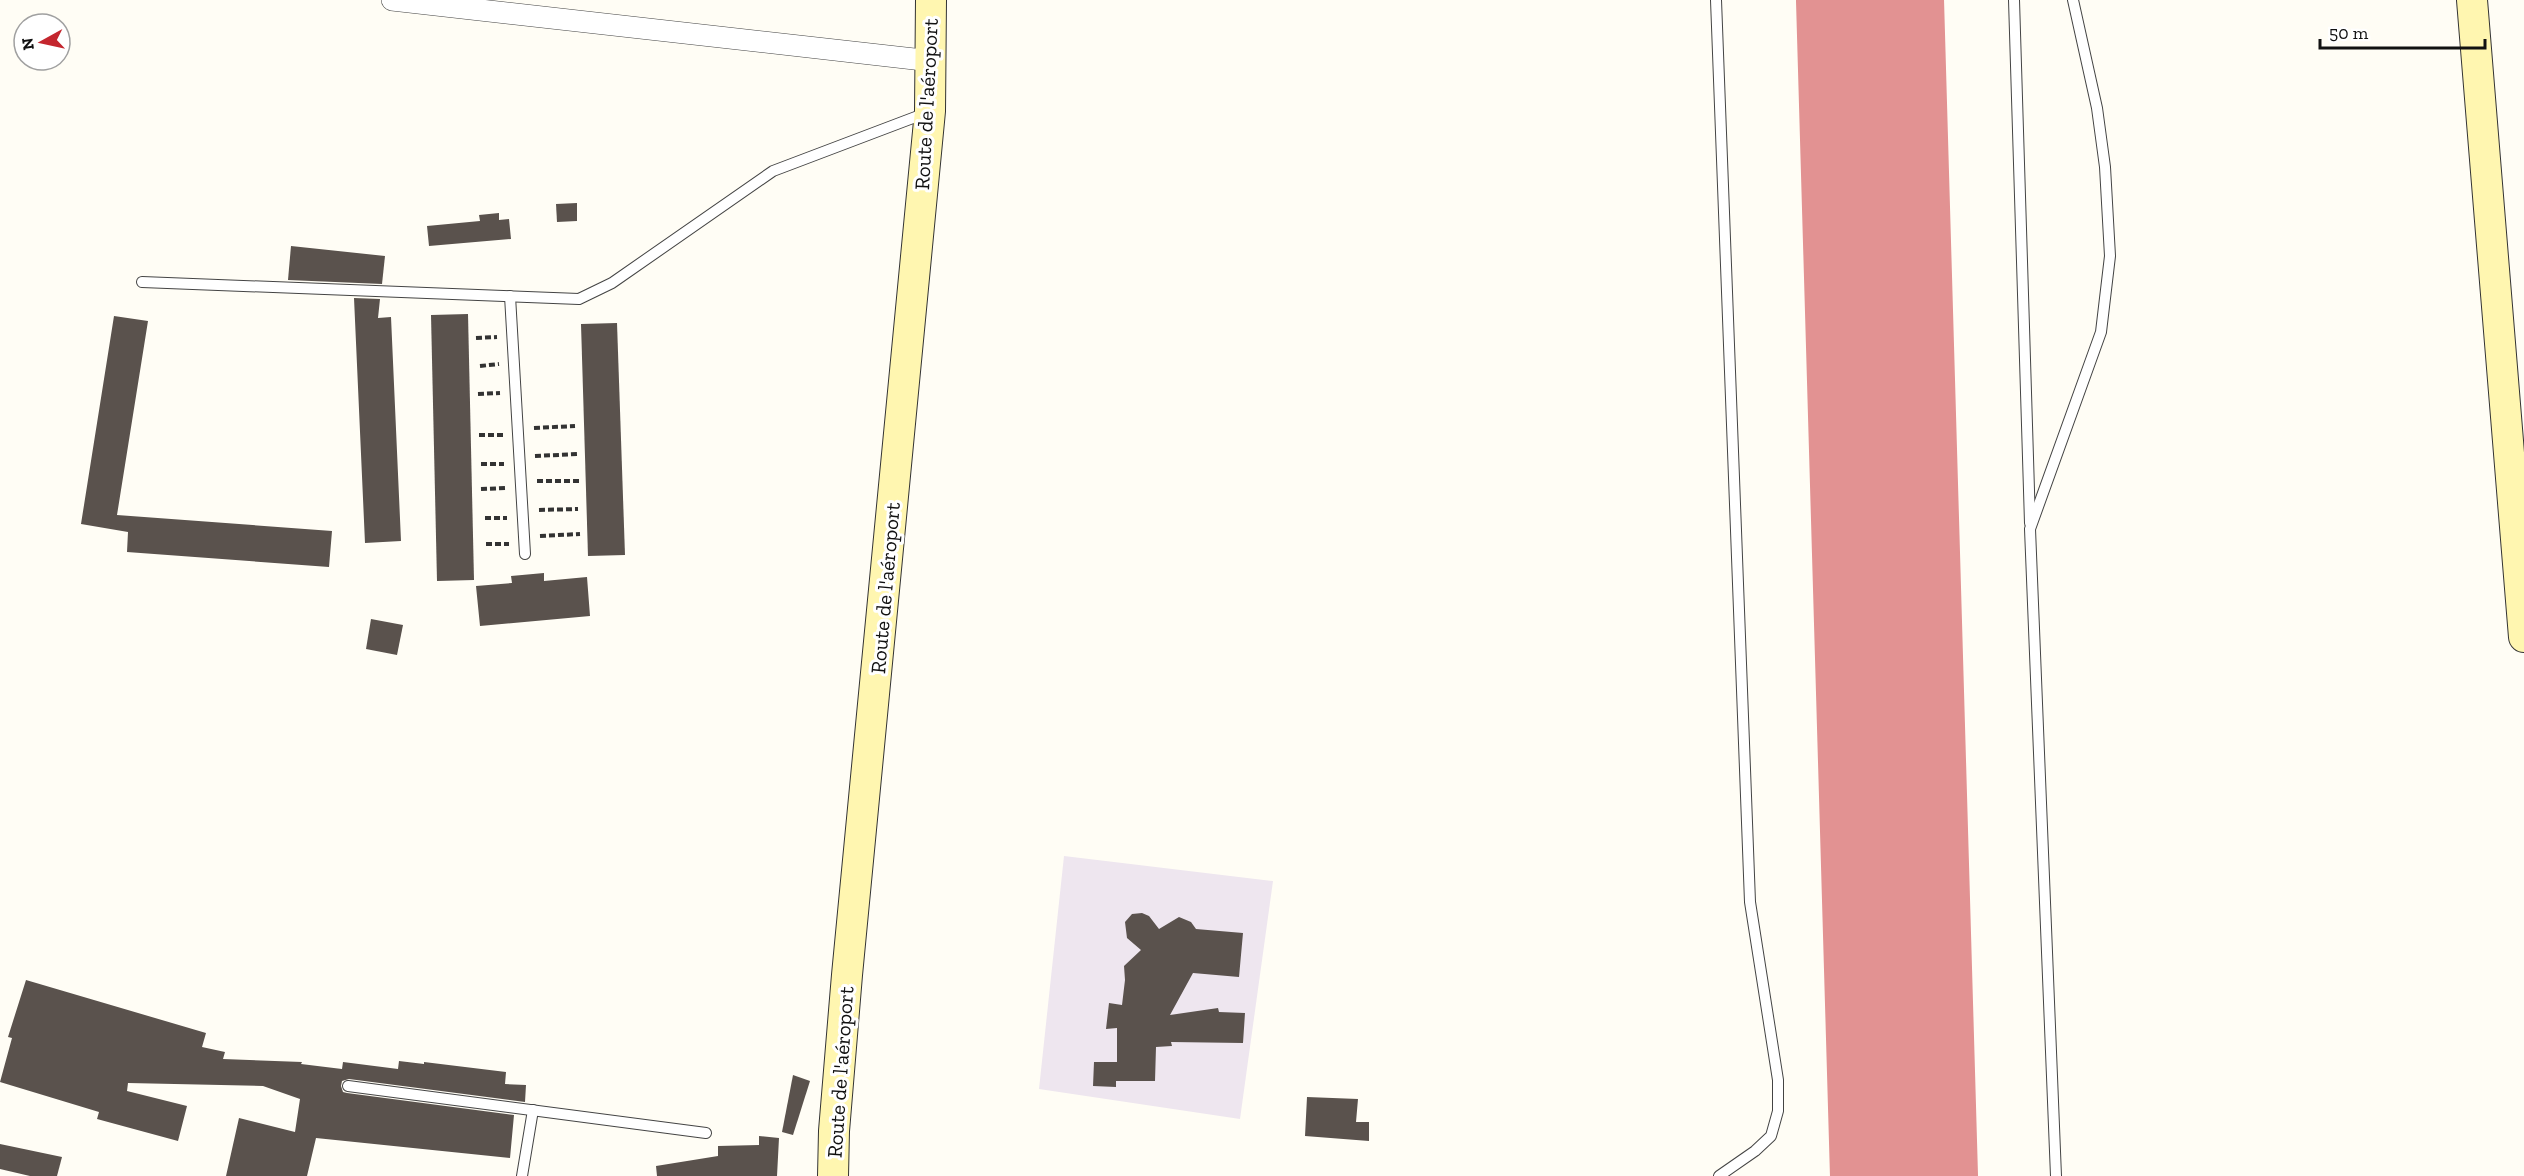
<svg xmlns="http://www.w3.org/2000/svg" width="2524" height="1176" viewBox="0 0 2524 1176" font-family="'Zilla Slab',serif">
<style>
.industrial{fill:#eee6ef}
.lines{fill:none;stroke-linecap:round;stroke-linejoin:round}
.runway{stroke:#e29292;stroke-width:148}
.building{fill:#5a524d}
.lane-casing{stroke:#444;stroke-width:12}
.street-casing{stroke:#444;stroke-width:22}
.secondary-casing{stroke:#333;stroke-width:32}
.path{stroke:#333;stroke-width:4;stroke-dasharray:6 3;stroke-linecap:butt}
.lane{stroke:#fff;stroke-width:10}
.street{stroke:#fff;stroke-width:21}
.secondary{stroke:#fff6b0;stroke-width:30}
.labels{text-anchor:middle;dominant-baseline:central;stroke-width:6;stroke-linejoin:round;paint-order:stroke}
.street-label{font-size:21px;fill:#111;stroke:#fff}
</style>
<rect width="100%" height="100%" fill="#fffdf5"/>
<polygon class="industrial" points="1064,856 1273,881 1240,1119 1039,1089"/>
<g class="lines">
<polyline class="runway" points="1870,0 1904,1176"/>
</g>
<g class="building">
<polygon points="577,203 577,221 557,222 556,204"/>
<polygon points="499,213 499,220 509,219 511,239 429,246 427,226 480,221 479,215"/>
<polygon points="291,246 385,256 382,284 288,280"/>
<polygon points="354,298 380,299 378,318 391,317 401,541 365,543"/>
<polygon points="468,314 474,580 437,581 431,315"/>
<polygon points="114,316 148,321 117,515 332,531 329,567 127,552 128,532 81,524"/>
<polygon points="617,323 625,555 588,556 581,324"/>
<polygon points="544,573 544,581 587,577 590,616 480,626 476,586 512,583 511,576"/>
<polygon points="371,619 403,625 397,655 366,649"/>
<polygon points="1142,913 1149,916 1159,929 1179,917 1191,922 1196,929 1243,933 1239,977 1193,973 1170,1015 1218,1008 1219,1012 1245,1013 1243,1043 1171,1042 1172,1046 1156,1047 1155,1081 1116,1081 1116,1087 1093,1086 1094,1062 1117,1062 1117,1028 1106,1029 1109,1003 1122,1005 1125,980 1124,966 1141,950 1127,938 1125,922 1132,914"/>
<polygon points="26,980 206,1033 202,1047 225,1052 223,1059 302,1062 301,1064 342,1069 343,1062 398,1069 399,1061 424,1064 424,1062 506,1072 505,1084 526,1085 525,1102 349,1079 342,1081 341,1086 343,1092 347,1093 514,1115 510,1158 316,1138 307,1176 226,1176 239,1118 295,1132 300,1099 263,1086 128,1083 127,1091 187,1106 178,1141 97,1119 99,1112 0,1082 12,1038 8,1037"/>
<polygon points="793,1075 810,1081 793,1135 782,1132"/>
<polygon points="1307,1097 1358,1099 1356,1122 1369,1122 1369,1141 1305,1136"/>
<polygon points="759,1136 779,1138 777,1176 657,1176 656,1166 718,1156 718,1146 759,1145"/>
<polygon points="0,1144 62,1157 57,1176 30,1176 0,1169"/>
</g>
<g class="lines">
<defs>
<g id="lane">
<polyline points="1716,0 1750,902 1778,1080 1778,1111 1771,1136 1755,1151 1719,1176"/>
<polyline points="2014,0 2030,523"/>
<polyline points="142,282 579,299 612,283 773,171 926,113"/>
<polyline points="510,296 525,554"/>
<polyline points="348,1086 706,1133"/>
<polyline points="522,1176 533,1110"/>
<polyline points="2056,1176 2030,529 2101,332 2110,256 2105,167 2097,108 2073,0"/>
</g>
<polyline id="street" points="392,0 932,61"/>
<g id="secondary">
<polyline points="2472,0 2524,637"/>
<polyline points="833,1176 834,1131 847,975 930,111 931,0"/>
</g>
</defs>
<use href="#lane" class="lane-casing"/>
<use href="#street" class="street-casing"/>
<use href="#secondary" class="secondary-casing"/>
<g class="path">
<polyline points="476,338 497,337"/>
<polyline points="480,366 499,364"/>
<polyline points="478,394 500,393"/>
<polyline points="534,428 575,426"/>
<polyline points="479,435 503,435"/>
<polyline points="535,456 578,454"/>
<polyline points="481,464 504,464"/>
<polyline points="537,481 579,481"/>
<polyline points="481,489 506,488"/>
<polyline points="539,510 578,509"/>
<polyline points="485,518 507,518"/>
<polyline points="540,536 580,534"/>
<polyline points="486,544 509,544"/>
</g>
<use href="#lane" class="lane"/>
<use href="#street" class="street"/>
<use href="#secondary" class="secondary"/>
</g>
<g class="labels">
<g class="street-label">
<text transform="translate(926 104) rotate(-87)">Route de l'aéroport</text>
<text transform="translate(885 588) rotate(-85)">Route de l'aéroport</text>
<text transform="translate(840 1072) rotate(-86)">Route de l'aéroport</text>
</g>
</g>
<g transform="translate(42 42) rotate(262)"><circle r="28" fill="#ffffff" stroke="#a0a0a0" stroke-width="1.5"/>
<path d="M0-4.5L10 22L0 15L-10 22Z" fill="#c4262e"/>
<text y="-9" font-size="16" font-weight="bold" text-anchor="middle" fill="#111111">N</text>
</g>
<path d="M2320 39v9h165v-9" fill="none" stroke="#111111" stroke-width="3"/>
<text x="2329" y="39" font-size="18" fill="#111111" stroke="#ffffff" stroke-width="4.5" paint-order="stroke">50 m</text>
</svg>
